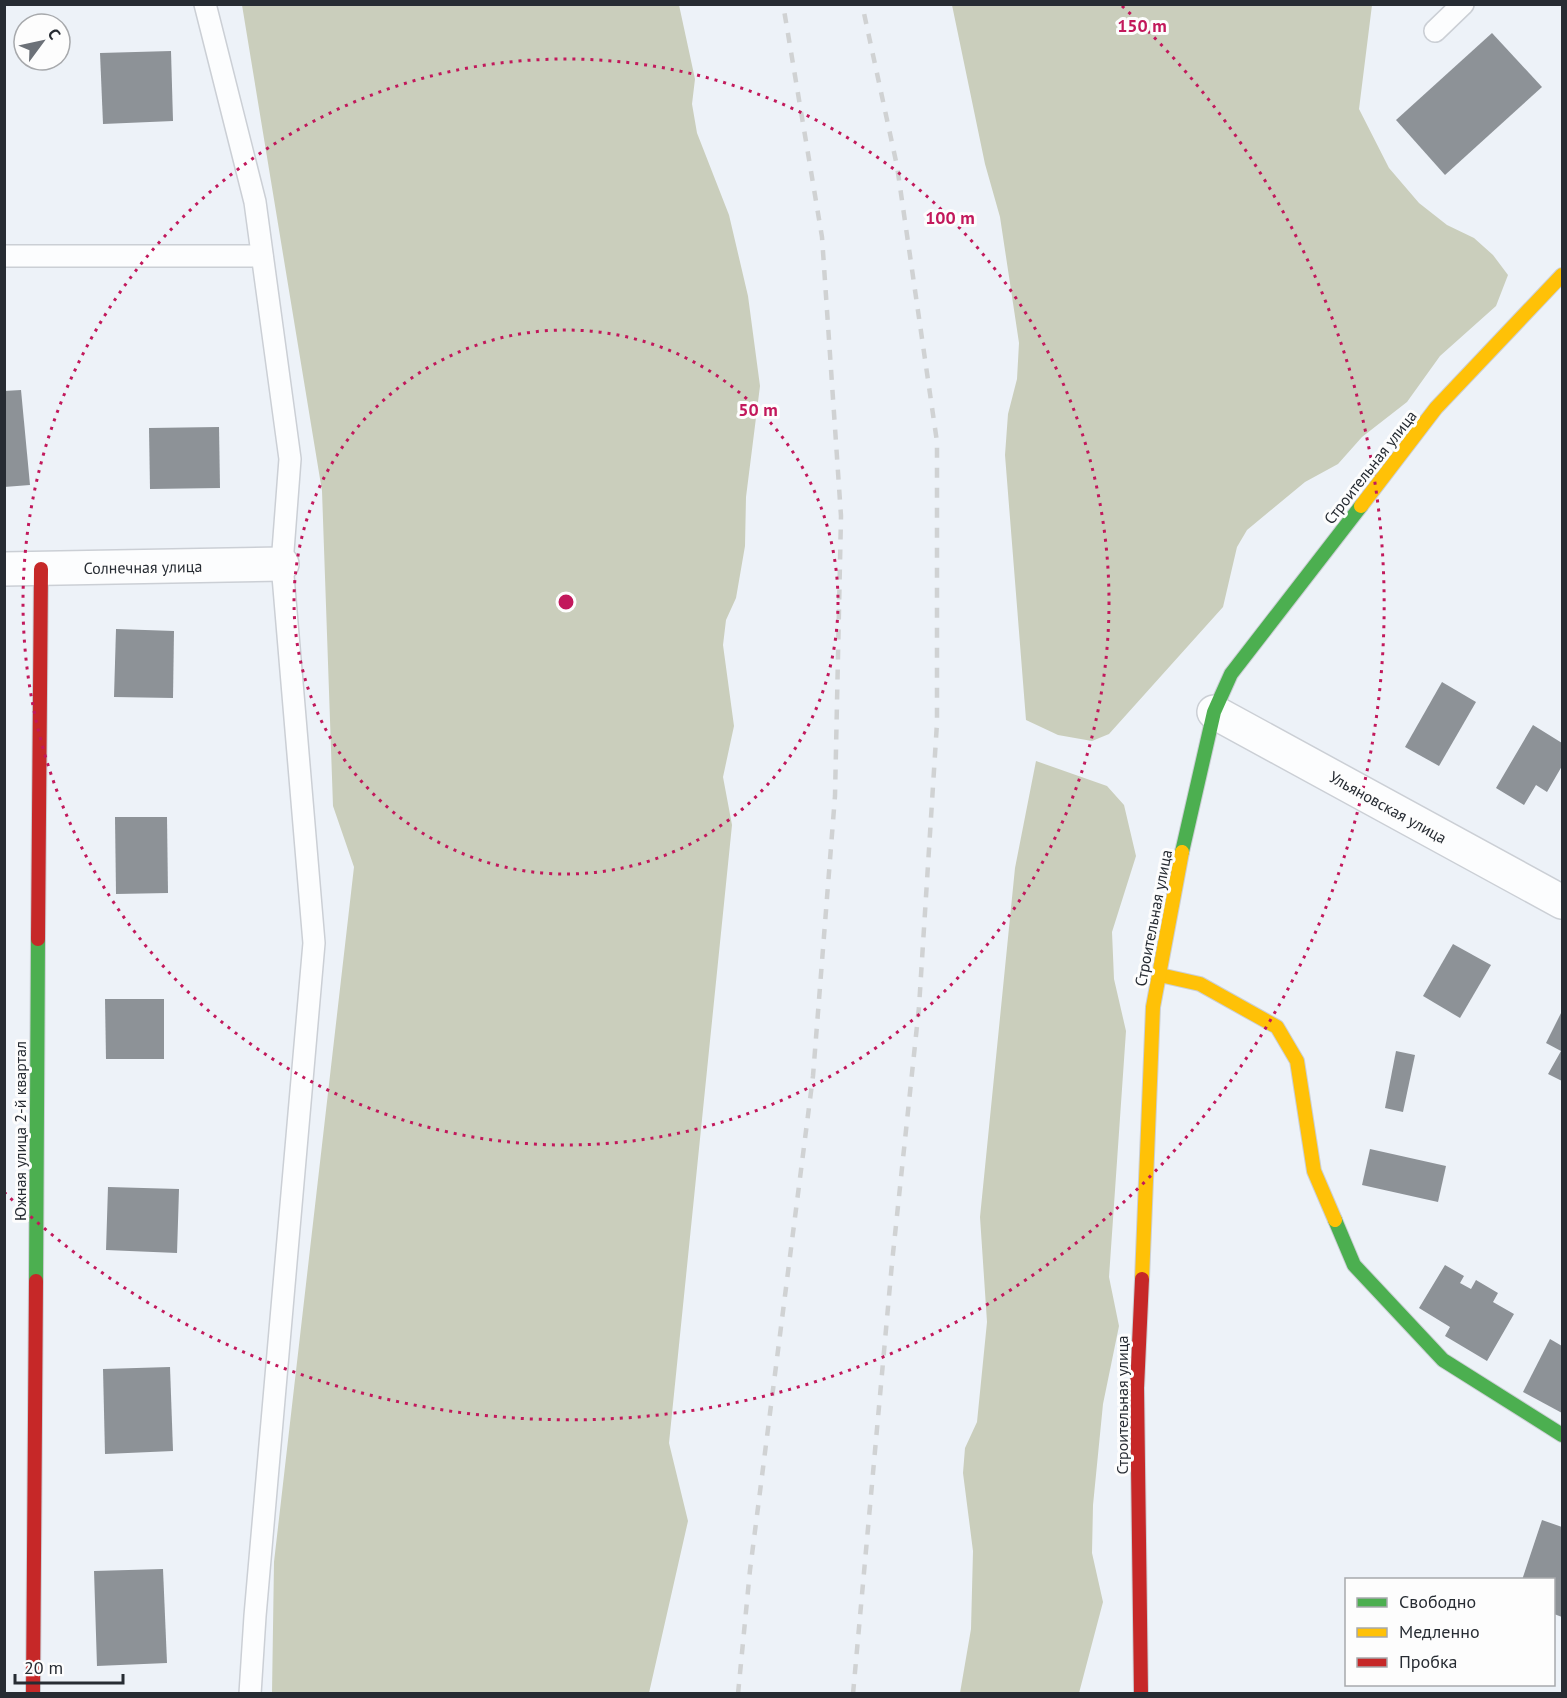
<svg xmlns="http://www.w3.org/2000/svg" width="1567" height="1698" viewBox="0 0 1567 1698" font-family="'PT Sans',sans-serif">
<style>
.forest{fill:#cacebc}
.building{fill:#8d9297}
.lines{fill:none;stroke-linecap:round;stroke-linejoin:round}
.lane-casing{stroke:#cbcfd5;stroke-width:24}
.street-casing{stroke:#cbcfd5;stroke-width:36}
.fast-casing{stroke:#cbcfd5;stroke-width:16}
.slow-casing{stroke:#cbcfd5;stroke-width:16}
.jam-casing{stroke:#cbcfd5;stroke-width:16}
.lane{stroke:#fcfdfe;stroke-width:21}
.street{stroke:#fcfdfe;stroke-width:33}
.fast{stroke:#4caf50;stroke-width:14}
.slow{stroke:#ffc107;stroke-width:14}
.jam{stroke:#c62828;stroke-width:14}
.rail{stroke:#d0d2d3;stroke-width:4.5;stroke-dasharray:10 10;stroke-linecap:butt}
.ring{fill:none;stroke:#c2185b;stroke-width:3;stroke-dasharray:3 6}
.labels{text-anchor:middle;dominant-baseline:central;stroke-width:6;stroke-linejoin:round;paint-order:stroke}
.street-label{font-size:16px;fill:#272c33;stroke:#fdfdfd}
.centre{fill:#c2185b;stroke:#fdfdfd;stroke-width:3}
.ring-label{font-size:18px;text-anchor:middle;font-weight:bold;fill:#c2185b;stroke:#fdfdfd;stroke-width:6;stroke-linejoin:round;paint-order:stroke}
</style>
<rect width="100%" height="100%" fill="#edf2f8"/>
<g class="forest">
<polygon points="242,5 679,5 695,79 692,104 697,133 729,215 748,296 760,386 746,497 745,546 736,598 726,620 723,645 734,726 723,777 732,825 669,1443 688,1521 649,1693 272,1693 274,1562 354,867 333,806 322,491"/>
<polygon points="952,5 1372,5 1359,109 1389,168 1419,203 1447,225 1474,238 1493,255 1508,275 1496,306 1440,356 1407,402 1362,437 1338,464 1305,482 1247,530 1237,547 1223,607 1109,734 1092,741 1058,735 1026,720 1005,455 1008,414 1017,379 1019,343 1000,217 985,164"/>
<polygon points="1036,761 1107,786 1124,805 1136,856 1112,932 1114,979 1126,1031 1109,1277 1119,1326 1103,1404 1093,1505 1092,1553 1103,1602 1079,1693 960,1693 971,1629 973,1551 963,1473 965,1448 977,1422 987,1322 980,1217 1015,868"/>
</g>
<g class="building">
<polygon points="1492,33 1542,87 1445,175 1396,120"/>
<polygon points="171,51 173,121 103,124 100,53"/>
<polygon points="21,390 30,485 4,487 4,391"/>
<polygon points="219,427 220,488 150,489 149,428"/>
<polygon points="116,629 174,631 173,698 114,697"/>
<polygon points="1442,682 1476,702 1439,766 1405,747"/>
<polygon points="1533,725 1562,743 1562,766 1547,792 1536,785 1524,805 1496,788"/>
<polygon points="115,817 167,817 168,893 116,894"/>
<polygon points="1453,944 1491,965 1460,1018 1423,996"/>
<polygon points="105,999 164,999 164,1059 106,1059"/>
<polygon points="1562,1011 1562,1081 1548,1074 1561,1051 1546,1043"/>
<polygon points="1396,1051 1415,1055 1403,1112 1385,1108"/>
<polygon points="1370,1149 1446,1166 1438,1202 1362,1185"/>
<polygon points="108,1187 179,1189 177,1253 106,1250"/>
<polygon points="1445,1265 1464,1276 1460,1283 1471,1289 1476,1280 1498,1293 1493,1302 1514,1314 1487,1361 1445,1336 1450,1327 1419,1308"/>
<polygon points="1550,1339 1562,1346 1562,1413 1523,1392"/>
<polygon points="170,1367 173,1451 105,1454 103,1369"/>
<polygon points="1542,1520 1562,1527 1562,1617 1554,1614 1554,1580 1522,1580"/>
<polygon points="163,1569 167,1663 97,1666 94,1571"/>
</g>
<g class="lines">
<defs>
<g id="lane">
<polyline points="205,4 255,202 290,459 282,564 314,943 255,1616 250,1694"/>
<polyline points="1435,31 1463,4"/>
<polyline points="4,256 262,256"/>
</g>
<g id="street">
<polyline points="4,569 282,564"/>
<polyline points="1214,712 1562,902"/>
</g>
<g id="fast">
<polyline points="1182,852 1214,712 1231,674 1361,506"/>
<polyline points="1335,1220 1354,1265 1443,1360 1562,1435"/>
<polyline points="36,1281 38,939"/>
</g>
<g id="slow">
<polyline points="1361,506 1436,408 1562,275"/>
<polyline points="1160,975 1200,984 1277,1027 1297,1061 1314,1171 1335,1220"/>
<polyline points="1142,1279 1153,1007 1182,852"/>
</g>
<g id="jam">
<polyline points="38,939 41,569"/>
<polyline points="33,1694 36,1281"/>
<polyline points="1141,1694 1137,1388 1142,1279"/>
</g>
</defs>
<use href="#lane" class="lane-casing"/>
<use href="#street" class="street-casing"/>
<use href="#fast" class="fast-casing"/>
<use href="#slow" class="slow-casing"/>
<use href="#jam" class="jam-casing"/>
<use href="#lane" class="lane"/>
<use href="#street" class="street"/>
<use href="#fast" class="fast"/>
<use href="#slow" class="slow"/>
<use href="#jam" class="jam"/>
<g class="rail">
<polyline points="738,1694 750,1570 813,1076 835,796 841,516 822,237 783,4"/>
<polyline points="853,1694 892,1263 919,1007 937,723 937,442 897,166 862,4"/>
</g>
</g>
<g class="ring">
<circle cx="566" cy="602" r="272"/>
<circle cx="566" cy="602" r="543"/>
<path d="M1122 6A815 815 0 1 1 5 1193"/>
</g>
<g class="labels">
<g class="street-label">
<text transform="translate(1370 467) rotate(-52)">Строительная улица</text>
<text transform="translate(143 567) rotate(-1)">Солнечная улица</text>
<text transform="translate(1388 807) rotate(29)">Ульяновская улица</text>
<text transform="translate(1153 918) rotate(-79)">Строительная улица</text>
<text transform="translate(20 1131) rotate(-90)">Южная улица 2-й квартал</text>
<text transform="translate(1122 1405) rotate(-90)">Строительная улица</text>
</g>
</g>
<circle cx="566" cy="602" r="9" class="centre"/>
<g class="ring-label">
<text x="1142" y="32">150 m</text>
<text x="950" y="224">100 m</text>
<text x="758" y="416">50 m</text>
</g>
<rect width="1567" height="1698" fill="none" stroke="#272c33" stroke-width="12"/>
<rect x="1345" y="1578" width="210" height="108" fill="#fdfdfd" stroke="#a7a9ac" stroke-width="1.5"/>
<rect x="1357" y="1598" width="30" height="9" fill="#4caf50" stroke="#a7a9ac" stroke-width="1.5"/>
<text x="1399" y="1608" font-size="18" fill="#272c33">Свободно</text>
<rect x="1357" y="1628" width="30" height="9" fill="#ffc107" stroke="#a7a9ac" stroke-width="1.5"/>
<text x="1399" y="1638" font-size="18" fill="#272c33">Медленно</text>
<rect x="1357" y="1658" width="30" height="9" fill="#c62828" stroke="#a7a9ac" stroke-width="1.5"/>
<text x="1399" y="1668" font-size="18" fill="#272c33">Пробка</text>
<g transform="translate(42 42) rotate(57)"><circle r="28" fill="#fdfdfd" stroke="#a7a9ac" stroke-width="1.5"/>
<path d="M0-4.5L10 22L0 15L-10 22Z" fill="#6c7178"/>
<text y="-9" font-size="16" font-weight="bold" text-anchor="middle" fill="#272c33">С</text>
</g>
<path d="M15 1674v9h108v-9" fill="none" stroke="#272c33" stroke-width="3"/>
<text x="24" y="1674" font-size="18" fill="#272c33" stroke="#fdfdfd" stroke-width="4.5" paint-order="stroke">20 m</text>
</svg>
